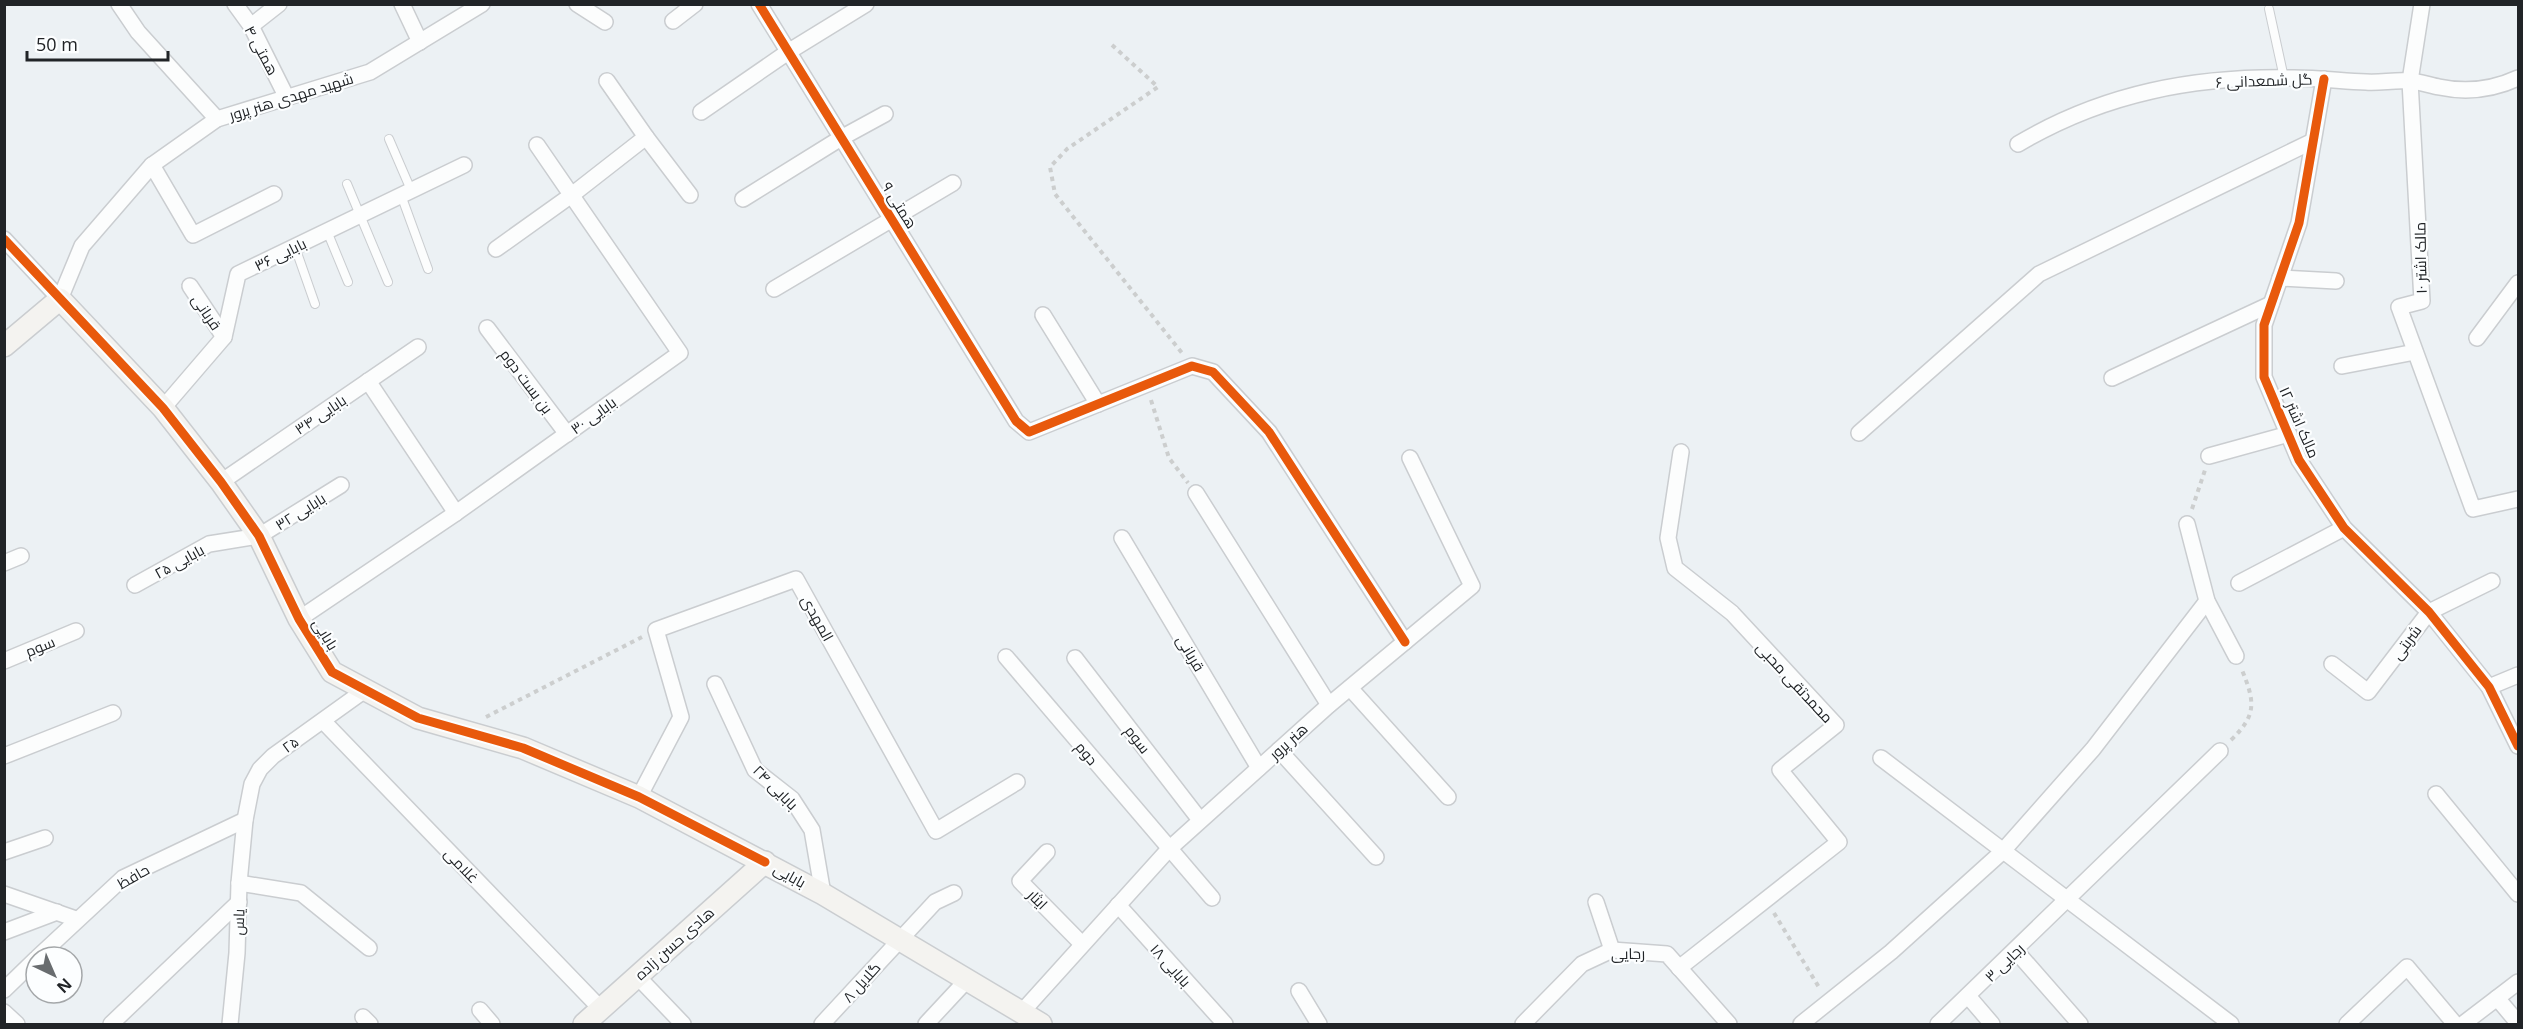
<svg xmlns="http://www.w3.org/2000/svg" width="2523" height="1029" viewBox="0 0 2523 1029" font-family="'Open Sans',Cairo,sans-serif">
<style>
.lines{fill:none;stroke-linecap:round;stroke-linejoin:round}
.lane-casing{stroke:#cacdd0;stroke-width:10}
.street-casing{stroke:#cacdd0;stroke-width:18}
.secondary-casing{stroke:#cacdd0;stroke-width:24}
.path{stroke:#cccece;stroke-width:4;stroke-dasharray:4.5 4.5;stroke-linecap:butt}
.lane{stroke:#fcfdfd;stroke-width:8}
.street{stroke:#fcfdfd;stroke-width:15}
.secondary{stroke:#f4f3f0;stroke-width:21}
.cycleway-casing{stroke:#fcfeff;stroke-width:13}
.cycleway{stroke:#e8590c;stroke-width:9}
.labels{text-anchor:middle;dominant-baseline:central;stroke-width:4.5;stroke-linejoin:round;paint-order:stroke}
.street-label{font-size:15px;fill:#212427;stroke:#fcfeff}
</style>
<rect width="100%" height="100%" fill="#ecf1f4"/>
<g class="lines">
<defs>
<g id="lane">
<polyline points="2269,9 2284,78"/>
<polyline points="389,139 411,190"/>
<polyline points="347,184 388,282"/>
<polyline points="401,195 428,269"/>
<polyline points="327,231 348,282"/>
<polyline points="295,247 315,304"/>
</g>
<g id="street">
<polyline points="119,4 138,32 217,119"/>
<polyline points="235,4 251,26 287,98"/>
<polyline points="402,4 420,42"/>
<polyline points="577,4 605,22"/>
<polyline points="759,4 1016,421 1029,432 1192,366 1213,372 1269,432 1405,642"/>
<polyline points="2422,4 2410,81 2422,301 2399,307 2473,509 2518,499"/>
<polyline points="673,21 695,4"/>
<polyline points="251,26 279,4"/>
<polyline points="2324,79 2299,223 2264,325 2264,377 2299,460 2344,528 2429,612 2489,687 2518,746"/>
<polyline points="607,81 646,137"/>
<polyline points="701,112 788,52 866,4"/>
<path d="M2018,144c86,-51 176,-68 276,-66 24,0 48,3 72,4 14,1 28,-2 42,-1 10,0 21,4 31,6 28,6 53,3 79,-9"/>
<polyline points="152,165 193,235 274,194"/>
<polyline points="743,199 841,138 885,114"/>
<polyline points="4,239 60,299 82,246 152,165 217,119 370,72 482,4"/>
<polyline points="496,249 573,194 646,137 690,195"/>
<polyline points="2280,278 2336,281"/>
<polyline points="190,286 224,337"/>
<polyline points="774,289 953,183"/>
<polyline points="1043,315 1098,404"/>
<polyline points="487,328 567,434"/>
<polyline points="2477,338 2518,283"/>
<polyline points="2342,366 2415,352"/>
<polyline points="2112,378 2271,304"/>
<polyline points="368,381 456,513"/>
<polyline points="163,408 224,337 238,274 464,165"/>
<polyline points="1859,433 2039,274 2313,141"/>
<polyline points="2209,456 2289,434"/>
<polyline points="221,482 418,347"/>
<polyline points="1196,493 1329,705"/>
<polyline points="2187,524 2207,601 2236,656"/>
<polyline points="1122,538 1259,768"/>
<polyline points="4,563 21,556"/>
<polyline points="2239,583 2344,528"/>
<polyline points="135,585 209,544 259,536 341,485"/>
<polyline points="299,619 456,513 680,353 537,145"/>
<polyline points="1006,657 1212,898"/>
<polyline points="1075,658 1200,820"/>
<polyline points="4,661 76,631"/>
<polyline points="2332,664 2368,692 2429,612 2492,581"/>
<polyline points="715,684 755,770 792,799 812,830 823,894"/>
<polyline points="2489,687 2518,675"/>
<polyline points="1350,688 1448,797"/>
<polyline points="323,721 601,1009"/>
<polyline points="1279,750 1376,857"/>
<polyline points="4,756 113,713"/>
<polyline points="1881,758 2231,1024"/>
<polyline points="2436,794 2518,894"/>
<polyline points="639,797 681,717 656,630 796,579 936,831 1017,782"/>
<polyline points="4,852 45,838"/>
<polyline points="1047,852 1020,881 1082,944"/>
<polyline points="239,883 301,893 369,948"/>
<polyline points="4,894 76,919"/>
<polyline points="1596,902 1612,950"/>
<polyline points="1118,905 1225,1024"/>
<polyline points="4,932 57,912"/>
<polyline points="2016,951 2080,1024"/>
<polyline points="38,957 123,878 245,820"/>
<polyline points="1679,968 1839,842 1780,770 1836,725 1732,613 1675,568 1668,538 1681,452"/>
<polyline points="637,976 683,1024"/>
<polyline points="4,990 36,959"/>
<polyline points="1299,991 1319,1024"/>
<polyline points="1968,996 1992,1024"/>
<polyline points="2497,998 2518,1023"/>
<polyline points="480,1010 492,1024"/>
<polyline points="4,1012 17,1024"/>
<polyline points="1021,1013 1169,849 1329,705 1472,586 1410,458"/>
<polyline points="363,1017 370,1024"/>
<polyline points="111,1024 239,902"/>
<polyline points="230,1024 237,953 239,883 245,820 252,784 260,769 273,756 365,690"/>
<polyline points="822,1024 935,902 954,893"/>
<polyline points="926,1024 966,981"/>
<polyline points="1523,1024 1582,964 1612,950 1667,954 1729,1024"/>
<polyline points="1801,1024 1891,952 2002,852 2093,749 2207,601"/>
<polyline points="1938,1024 2220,751"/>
<polyline points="2347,1024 2407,967 2455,1024"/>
<polyline points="2463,1024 2518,982"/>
</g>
<g id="secondary">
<polyline points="4,346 60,299 163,408 221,482 259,536 299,619 332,672 418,718 523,748 639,797 823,894 1041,1024"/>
<polyline points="584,1024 765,862"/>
</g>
</defs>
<use href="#lane" class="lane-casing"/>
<use href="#street" class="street-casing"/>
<use href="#secondary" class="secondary-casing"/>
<g class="path">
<polyline points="1112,45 1158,87 1067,149 1050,167 1055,194 1182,353"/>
<polyline points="1151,400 1169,458 1188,483"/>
<polyline points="2192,509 2205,470"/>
<polyline points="486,717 642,637"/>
<path d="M2231,740c26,-25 24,-38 11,-70"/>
<polyline points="1774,913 1820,989"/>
</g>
<use href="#lane" class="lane"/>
<use href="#street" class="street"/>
<use href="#secondary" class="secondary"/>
<defs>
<g id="cycleway">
<polyline points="759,4 1016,421 1029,432 1192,366 1213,372 1269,432 1405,642"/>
<polyline points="2324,79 2299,223 2264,325 2264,377 2299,460 2344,528 2429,612 2489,687 2518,746"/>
<polyline points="4,239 163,408 221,482 259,536 299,619 332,672 418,718 523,748 639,797 765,862"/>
</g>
</defs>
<use href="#cycleway" class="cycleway-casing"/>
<use href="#cycleway" class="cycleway"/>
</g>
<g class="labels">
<g class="street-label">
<text transform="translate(262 50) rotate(62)">همتی ۴</text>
<text transform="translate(2264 80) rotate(-2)">گل شمعدانی ۶</text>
<text transform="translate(291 96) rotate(-17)">شهید مهدی هنر پرور</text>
<text transform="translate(900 205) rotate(58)">همتی ۹</text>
<text transform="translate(280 254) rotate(-26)">بابایی ۳۶</text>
<text transform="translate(2420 258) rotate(-91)">مالک اشتر ۱۰</text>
<text transform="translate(207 312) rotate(56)">قربانی</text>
<text transform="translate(527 381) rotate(53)">بن بست دوم</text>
<text transform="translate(320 414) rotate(-34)">بابایی ۳۴</text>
<text transform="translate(593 415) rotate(-36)">بابایی ۳۰</text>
<text transform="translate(2300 422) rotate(66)">مالک اشتر ۱۲</text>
<text transform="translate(300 511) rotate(-32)">بابایی ۳۲</text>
<text transform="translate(179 561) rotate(-29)">بابایی ۲۵</text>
<text transform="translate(818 618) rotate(61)">المهدی</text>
<text transform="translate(326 634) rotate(58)">بابایی</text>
<text transform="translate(2406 642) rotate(-53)">شربتی</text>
<text transform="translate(40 646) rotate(-22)">سوم</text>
<text transform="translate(1191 653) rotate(59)">قربانی</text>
<text transform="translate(1795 682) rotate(47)">محمدتقی محبی</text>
<text transform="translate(1138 739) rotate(52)">سوم</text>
<text transform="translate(1288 741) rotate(-42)">هنر پرور</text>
<text transform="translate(290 744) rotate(-36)">۲۵</text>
<text transform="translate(1087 753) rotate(50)">دوم</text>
<text transform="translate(776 787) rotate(45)">بابایی ۲۴</text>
<text transform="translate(462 865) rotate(46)">غلامی</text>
<text transform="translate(790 875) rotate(29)">بابایی</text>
<text transform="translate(133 876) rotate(-30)">حافظ</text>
<text transform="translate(1038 899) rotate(45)">ایثار</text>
<text transform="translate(238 922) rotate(-88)">یاس</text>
<text transform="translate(674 943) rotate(-42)">هادی حسن زاده</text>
<text transform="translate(1628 953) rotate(-1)">رجایی</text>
<text transform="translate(2004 962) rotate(-44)">رجایی ۳</text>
<text transform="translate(1171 965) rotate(48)">بابایی ۱۸</text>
<text transform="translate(861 982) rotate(-48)">گلایل ۸</text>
</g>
</g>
<rect width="2523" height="1029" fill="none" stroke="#212427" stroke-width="12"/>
<g transform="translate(54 975) rotate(136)"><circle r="28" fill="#fcfeff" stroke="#a4a7a9" stroke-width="1.5"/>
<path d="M0-4.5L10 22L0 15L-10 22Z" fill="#686c6f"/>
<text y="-9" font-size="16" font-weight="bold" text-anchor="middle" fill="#212427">N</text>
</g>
<path d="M27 51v9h141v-9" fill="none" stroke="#212427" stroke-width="3"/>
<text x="36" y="51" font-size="18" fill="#212427" stroke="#fcfeff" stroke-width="4.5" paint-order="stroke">50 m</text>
</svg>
